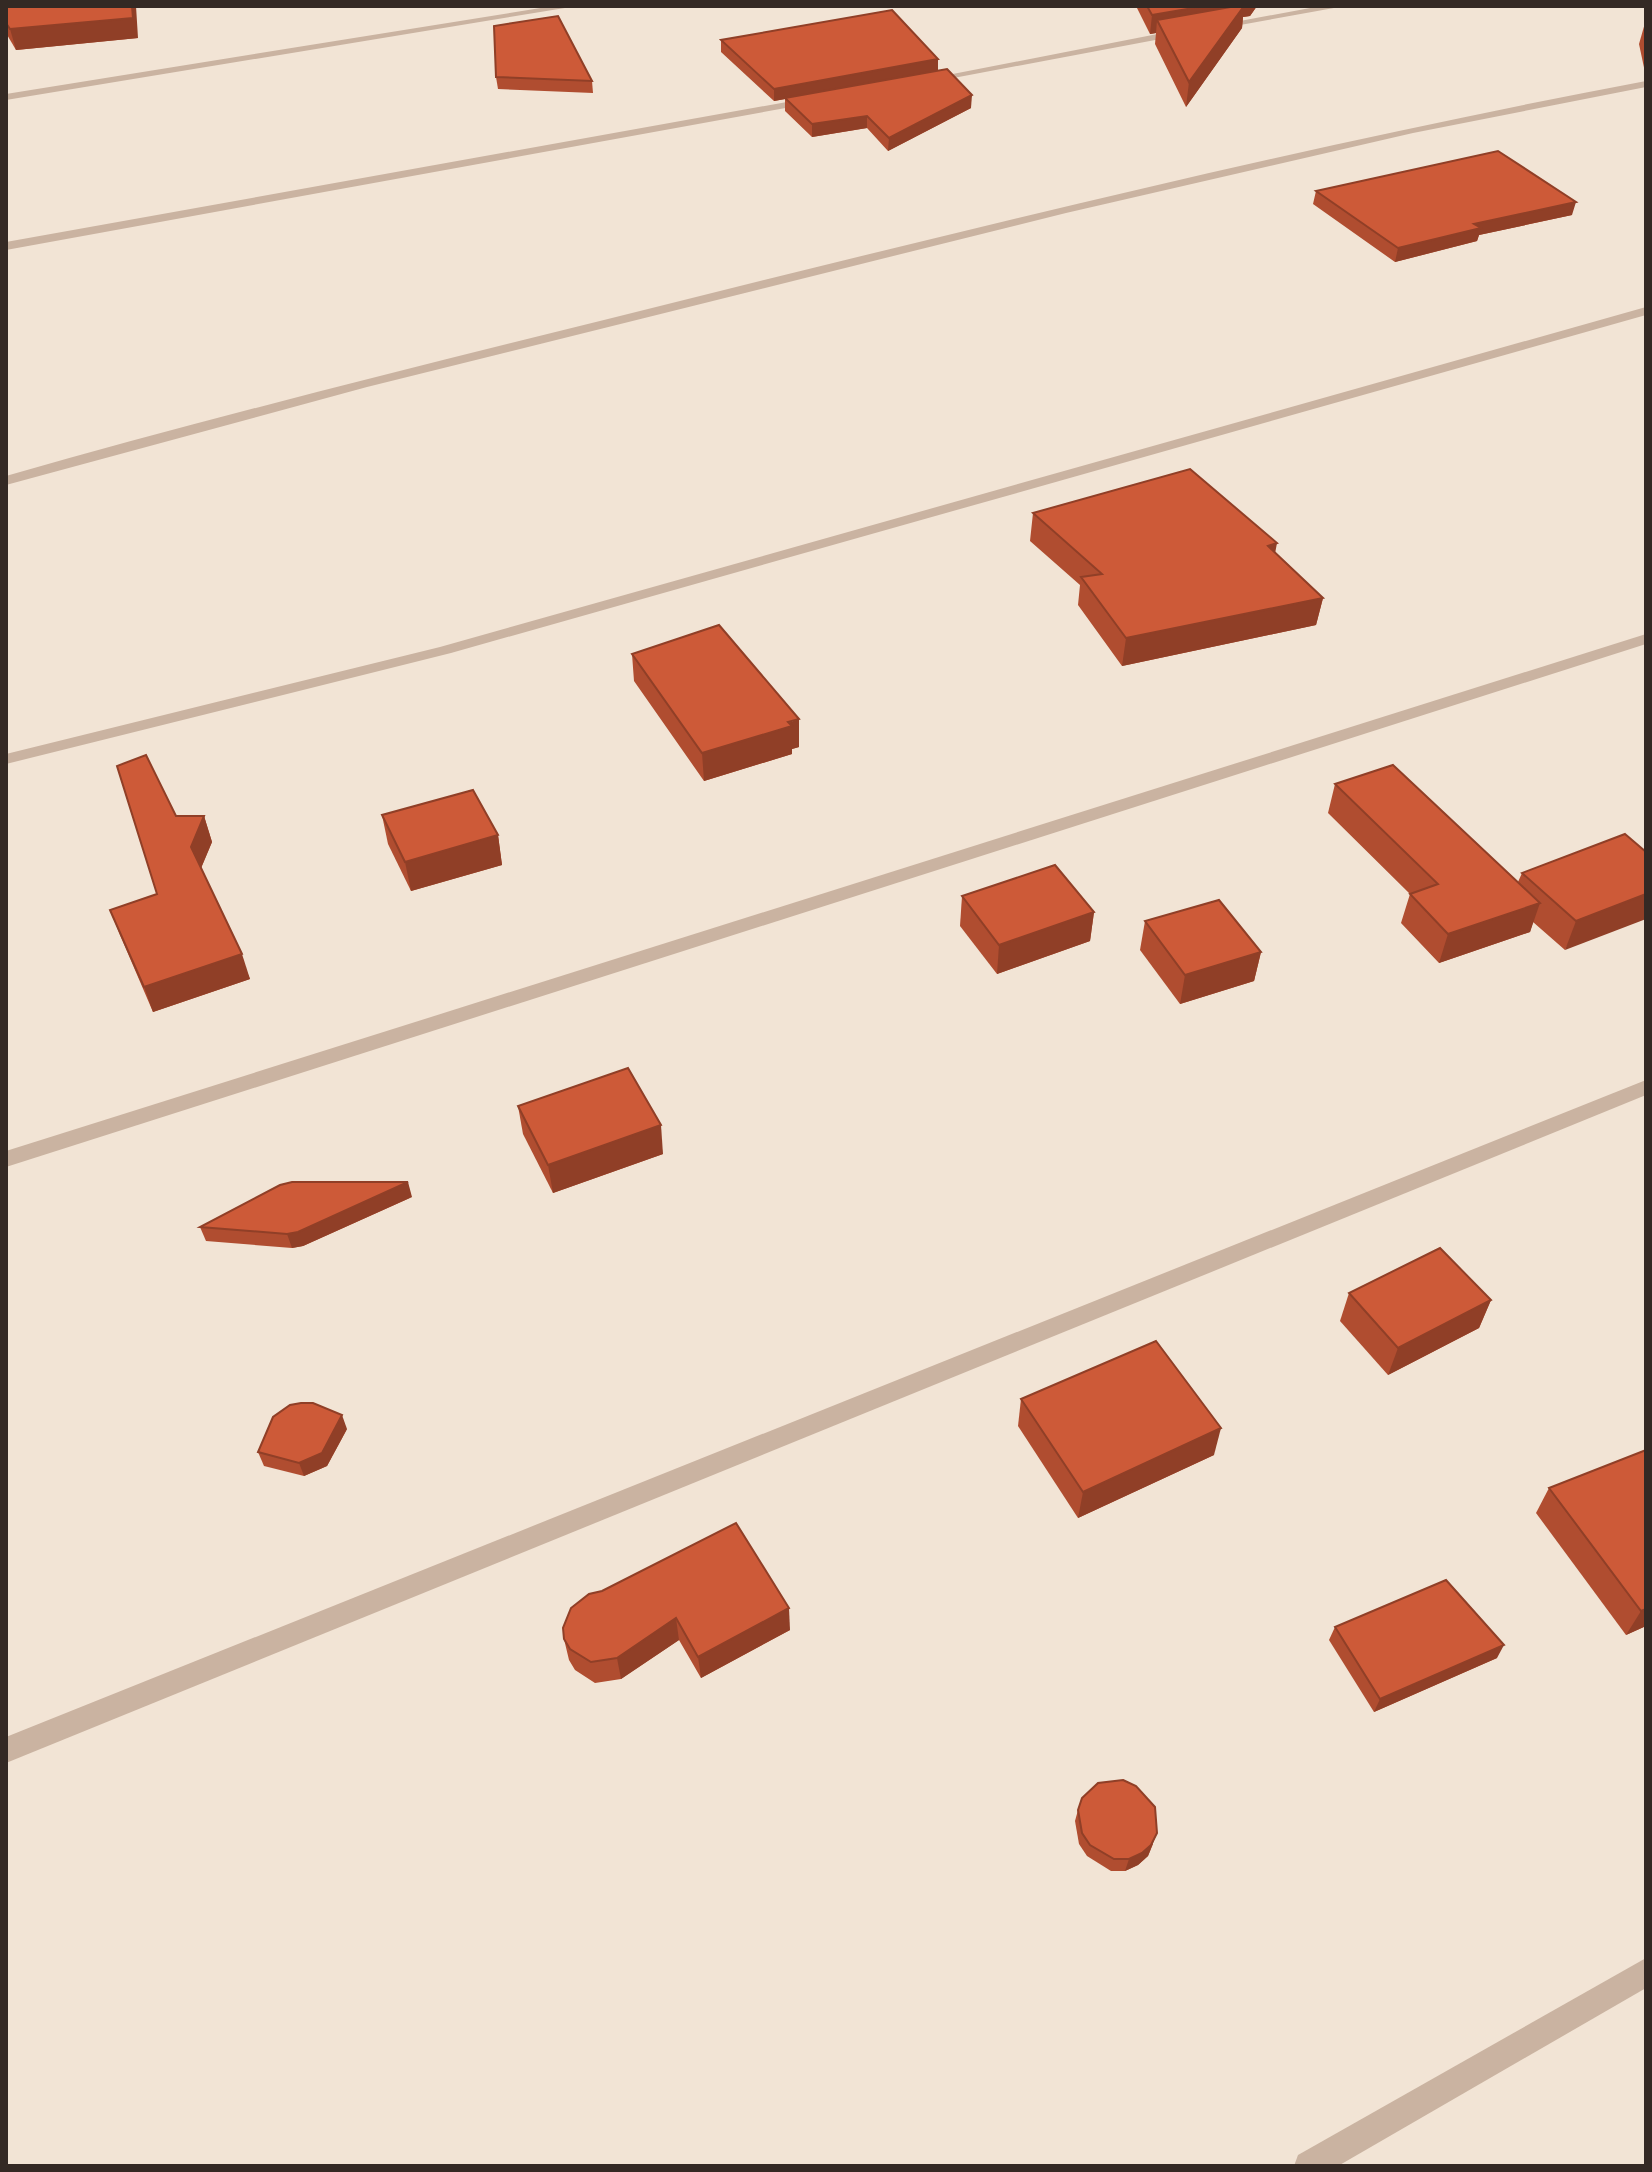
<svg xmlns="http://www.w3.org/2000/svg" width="1652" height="2172" viewBox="0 0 1652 2172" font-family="Mulish,sans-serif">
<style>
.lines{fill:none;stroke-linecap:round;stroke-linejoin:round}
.minor{fill:#cab3a1;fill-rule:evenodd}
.wall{fill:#b04d30}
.shaded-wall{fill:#903f27}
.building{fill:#cd5a38;stroke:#903f27;stroke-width:2}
</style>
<rect width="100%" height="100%" fill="#f2e4d5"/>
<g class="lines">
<g class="minor">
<polygon points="553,6 577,6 6,100 6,94"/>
<polygon points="1321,6 1345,6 1218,29 1213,26"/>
<polygon points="1183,29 1187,30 1187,34 927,83 922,80"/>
<path d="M1646,81v6l-233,46 -347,80 -699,174 -361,98v-9c234,-67 470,-124 706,-183 310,-77 620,-153 934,-212z"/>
<polygon points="809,98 814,101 813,103 6,250 6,242"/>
<polygon points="1646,307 1646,315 451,653 6,764 6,754 440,647"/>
<polygon points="1646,634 1646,644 6,1167 6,1151"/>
<polygon points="1646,1080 1646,1095 6,1763 6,1737"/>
<polygon points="1646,1958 1646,1988 1338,2166 1294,2166 1298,2155"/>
</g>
</g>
<g class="wall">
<polygon points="6,6 138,38 16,50 6,33"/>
<polygon points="1136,6 1257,6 1250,16 1243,17 1242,28 1186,107 1155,44 1156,33 1150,34"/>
<polygon points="1645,23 1646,24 1646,77 1639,44"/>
<polygon points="721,40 938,71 971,108 888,151 867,128 812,137 785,111 785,99 774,101 721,52"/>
<polygon points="496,77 592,81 593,93 498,89"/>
<polygon points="1316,191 1572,215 1479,235 1477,241 1395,262 1313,204"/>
<polygon points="1033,513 1275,552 1323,598 1316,625 1122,666 1078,605 1080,585 1030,541"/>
<polygon points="632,654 799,747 792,749 792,754 704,781 634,681"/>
<polygon points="1335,784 1518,882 1522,873 1625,834 1565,950 1533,922 1530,932 1439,963 1401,923 1410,894 1328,813"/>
<polygon points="382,815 498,835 502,865 411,891 388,844"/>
<polygon points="176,816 204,816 212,842 201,868 250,979 153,1012 120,935 110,910 157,894"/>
<polygon points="962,896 1094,912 1090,941 997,974 960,926"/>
<polygon points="1145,921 1261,952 1254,981 1180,1004 1140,950"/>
<polygon points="518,1106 663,1154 553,1193 523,1134"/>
<polygon points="412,1197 303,1246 292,1248 206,1241 200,1227"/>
<polygon points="1349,1293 1491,1300 1479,1328 1388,1375 1340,1321"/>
<polygon points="1021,1399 1214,1455 1078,1518 1018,1426"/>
<polygon points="347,1429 327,1466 304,1476 264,1466 258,1452"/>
<polygon points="1646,1450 1646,1626 1626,1635 1536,1513 1549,1488"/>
<polygon points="571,1608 790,1630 701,1678 679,1640 621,1679 595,1683 575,1670 569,1660 564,1639"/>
<polygon points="1335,1627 1497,1658 1374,1712 1329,1640"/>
<polygon points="1078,1810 1153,1844 1148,1856 1138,1865 1125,1871 1111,1871 1087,1856 1079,1844 1075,1821"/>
</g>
<g class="shaded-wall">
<polygon points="132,6 136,6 138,38 16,50 10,29"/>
<polygon points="1205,6 1257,6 1250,16 1243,17 1242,28 1186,107 1189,82 1157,20 1156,33 1150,34 1152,15"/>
<polygon points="938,59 938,72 774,101 774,89"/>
<polygon points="972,95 971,108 888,151 889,138"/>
<polygon points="867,116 867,128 812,137 812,124"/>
<polygon points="1576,202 1572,215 1479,235 1477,241 1395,262 1398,248 1474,224"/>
<polygon points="1277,543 1272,570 1268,546"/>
<polygon points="1323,598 1316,625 1122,666 1126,638"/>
<polygon points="799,719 799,747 792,749 792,754 704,781 702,753"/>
<polygon points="204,816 212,842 199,873 191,847"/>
<polygon points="498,835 502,865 411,891 405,862"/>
<polygon points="1646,894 1646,919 1565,950 1576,921"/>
<polygon points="1540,903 1530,932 1439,963 1448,934"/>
<polygon points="1094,912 1090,941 997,974 999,945"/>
<polygon points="1261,952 1254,981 1180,1004 1185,975"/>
<polygon points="242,954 250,979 153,1012 144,987"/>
<polygon points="661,1125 663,1154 553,1193 548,1165"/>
<polygon points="408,1182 412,1197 303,1246 292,1248 287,1234"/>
<polygon points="1491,1300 1479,1328 1388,1375 1398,1348"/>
<polygon points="342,1415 347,1429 327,1466 304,1476 299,1463"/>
<polygon points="1221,1428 1214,1455 1078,1518 1083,1492"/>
<polygon points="789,1608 790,1630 701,1678 698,1657"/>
<polygon points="1646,1609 1646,1626 1626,1635 1641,1611"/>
<polygon points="676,1618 679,1640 621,1679 617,1658"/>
<polygon points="1504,1645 1497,1658 1374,1712 1380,1699"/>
<polygon points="1157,1833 1148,1856 1138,1865 1125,1871 1129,1859"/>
</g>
<g class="building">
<polygon points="6,6 132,6 133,18 10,29 6,23"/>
<polygon points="1147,6 1205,6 1152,15"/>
<polygon points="1236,6 1244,6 1189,82 1157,20"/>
<polygon points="892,10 938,59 774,89 721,40"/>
<polygon points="558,16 592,81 496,77 494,26"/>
<polygon points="947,69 972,95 889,138 867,116 812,124 785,98"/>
<polygon points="1498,151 1576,202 1474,224 1481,228 1398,248 1316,191"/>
<polygon points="1190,469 1277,543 1268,546 1323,598 1126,638 1081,577 1102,574 1033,513"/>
<polygon points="719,625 799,719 788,722 792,726 702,753 632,654"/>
<polygon points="146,755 176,816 204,816 191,847 242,954 144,987 110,910 157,894 117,766"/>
<polygon points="1393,765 1540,903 1448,934 1410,894 1438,884 1335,784"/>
<polygon points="473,790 498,835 405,862 382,815"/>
<polygon points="1625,834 1646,852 1646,894 1576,921 1522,873"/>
<polygon points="1055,865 1094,912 999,945 962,896"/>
<polygon points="1219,900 1261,952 1185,975 1145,921"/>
<polygon points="628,1068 661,1125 548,1165 518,1106"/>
<polygon points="292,1182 408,1182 298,1232 287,1234 200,1227 280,1185"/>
<polygon points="1440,1248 1491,1300 1398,1348 1349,1293"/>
<polygon points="1156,1341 1221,1428 1083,1492 1021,1399"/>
<polygon points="301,1403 313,1403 342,1415 322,1453 299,1463 258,1452 273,1417 290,1405"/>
<polygon points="1646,1450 1646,1609 1641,1611 1549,1488"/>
<polygon points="736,1523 789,1608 698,1657 676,1618 617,1658 591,1662 570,1649 564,1639 563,1628 571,1608 589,1594 602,1591"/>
<polygon points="1446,1580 1504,1645 1380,1699 1335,1627"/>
<polygon points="1123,1780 1136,1786 1155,1807 1157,1833 1151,1845 1142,1853 1129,1859 1114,1859 1090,1845 1082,1833 1078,1810 1082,1798 1098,1783"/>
</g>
<rect width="1652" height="2172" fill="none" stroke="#342924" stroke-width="16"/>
</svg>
